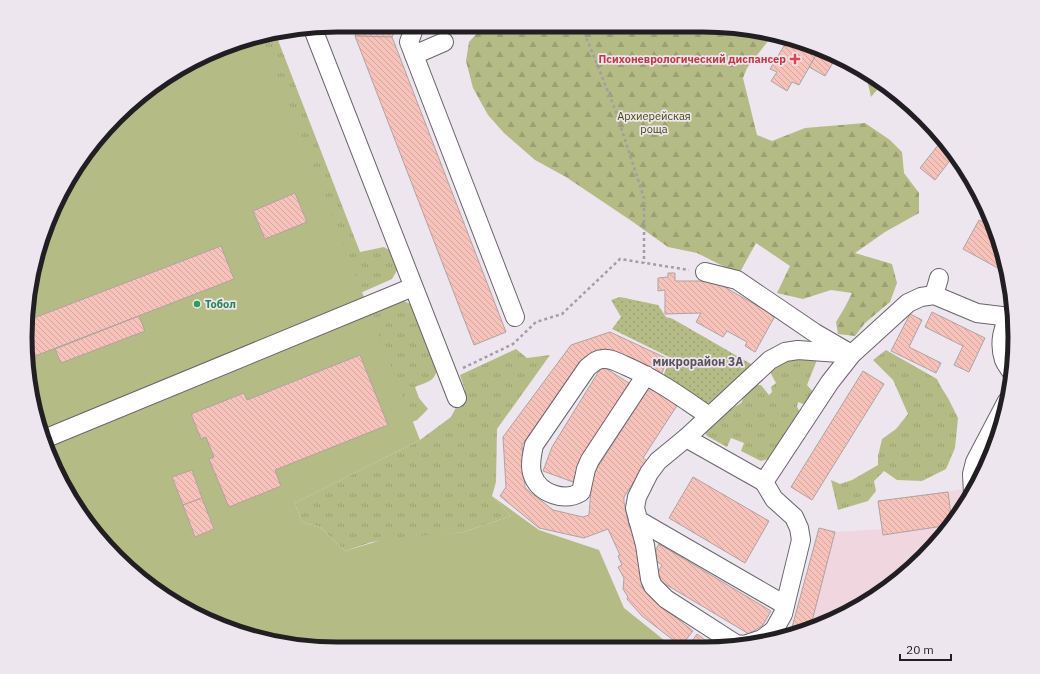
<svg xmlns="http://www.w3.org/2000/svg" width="1040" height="674" viewBox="0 0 1040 674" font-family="'IBM Plex Sans',sans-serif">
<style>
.industrial{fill:#f0d7df}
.grass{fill:url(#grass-tufts)}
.forest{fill:url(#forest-firs)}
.garden{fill:url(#garden-dots)}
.pitch{fill:#b5bb85}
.building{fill:url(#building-back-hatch);stroke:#afa3a1}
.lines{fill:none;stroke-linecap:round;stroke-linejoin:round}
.minor-casing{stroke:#6a646c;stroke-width:20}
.path{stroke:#a39da4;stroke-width:2.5;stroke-dasharray:3 3;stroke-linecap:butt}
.minor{stroke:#fff;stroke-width:18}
.health-dot{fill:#e0444e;stroke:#ede6ef;stroke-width:1.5}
.leisure-dot{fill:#2e9e5b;stroke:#ede6ef;stroke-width:1.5}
.labels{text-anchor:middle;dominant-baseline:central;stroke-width:3.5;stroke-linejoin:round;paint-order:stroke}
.health-label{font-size:11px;font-weight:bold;fill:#be3a42;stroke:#ede6ef;text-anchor:end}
.park-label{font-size:11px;fill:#444809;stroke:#ede6ef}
.leisure-label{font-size:11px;font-weight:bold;fill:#27864d;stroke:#ede6ef;text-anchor:start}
.neighbourhood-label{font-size:12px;font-weight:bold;fill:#58535a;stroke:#ede6ef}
.rim{fill:none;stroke:#221f22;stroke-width:5}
</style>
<defs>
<pattern id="grass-tufts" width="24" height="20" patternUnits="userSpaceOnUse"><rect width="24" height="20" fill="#b5bb85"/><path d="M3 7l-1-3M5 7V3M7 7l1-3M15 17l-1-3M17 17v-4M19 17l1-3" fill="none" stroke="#9ba073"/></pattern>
<pattern id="forest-firs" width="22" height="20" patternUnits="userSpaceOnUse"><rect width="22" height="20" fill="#b5bb85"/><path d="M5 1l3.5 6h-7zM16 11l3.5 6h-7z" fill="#9ba073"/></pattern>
<pattern id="garden-dots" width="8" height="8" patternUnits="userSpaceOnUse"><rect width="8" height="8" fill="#b5bb85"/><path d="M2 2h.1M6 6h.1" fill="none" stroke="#9ba073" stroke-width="1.8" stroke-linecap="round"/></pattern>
<pattern id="building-back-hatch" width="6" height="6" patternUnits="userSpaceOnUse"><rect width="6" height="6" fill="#f7c2b9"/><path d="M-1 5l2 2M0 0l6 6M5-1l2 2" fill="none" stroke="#d3a69f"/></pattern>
</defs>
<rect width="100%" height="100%" fill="#ede6ef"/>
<polygon class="industrial" points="972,488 973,493 938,543 893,584 841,617 810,629 835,532 882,529 878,501"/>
<g class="grass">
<polygon points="276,35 360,252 384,247 394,253 399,267 392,279 358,294 237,41"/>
<polygon points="857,68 882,84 871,97 867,79 854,73"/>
<path d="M399,299l14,6 24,61c0,15 -10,16 -22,21l4,11 9,11 -11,11 -7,3 -46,-111z"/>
<polygon points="516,349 527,358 550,355 497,429 496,482 492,496 511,516 463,532 372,542 345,551 320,527 302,522 295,503 420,440 451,417 465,390 460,375"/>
<polygon points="886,350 937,379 941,387 948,398 958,418 955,448 946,469 922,481 897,480 884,471 874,481 876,491 868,501 838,510 831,480 840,484 852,480 878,465 878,456 882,439 896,429 908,414 893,380 873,360"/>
<polygon points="800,355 817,360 807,385 814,393 811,400 803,404 798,402 797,407 802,416 771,458 761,461 741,451 744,443 731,438 727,447 707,436 704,431 728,411 741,403 748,389 754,385 761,385 769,395 772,392 771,387 776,383 770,372 782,360"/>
</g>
<polygon class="forest" points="486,26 744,28 772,36 747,68 743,78 757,135 772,141 805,128 865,123 890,140 902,152 904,173 919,193 919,213 885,232 855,253 892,264 897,283 890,302 865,323 855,336 838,334 836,322 845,307 852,293 831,290 803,299 777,293 790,266 756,243 739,274 697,253 668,247 633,222 566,177 535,160 504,133 488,115 473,88 466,61 469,42 479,31"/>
<polygon class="garden" points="620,297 658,305 666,317 673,319 751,364 747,376 721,400 706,406 663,376 671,358 612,329 621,317 611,300"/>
<polygon class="pitch" points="262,37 420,440 295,503 302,522 320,527 345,551 385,539 463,532 511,516 492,496 539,530 599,550 624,608 674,648 297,646 217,625 131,572 67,493 36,418 26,317 42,236 90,147 163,78 237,41"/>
<g class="building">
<polygon points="359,25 397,25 392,37 355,36"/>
<polygon points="355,36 392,37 506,332 474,345"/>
<polygon points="787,41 819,50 799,85 792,82 787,91 771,81 777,72 770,69"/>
<polygon points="819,50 837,56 825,76 809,67"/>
<polygon points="943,139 955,154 935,180 920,168"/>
<polygon points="295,193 307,222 265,239 253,211"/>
<polygon points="979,220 994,228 1004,256 1007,273 963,249"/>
<polygon points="221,246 234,279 30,358 26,321"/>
<polygon points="668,273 675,273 675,281 714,281 775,316 755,352 745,346 747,342 727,331 723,337 696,322 701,313 665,314 665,290 658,291 658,278 668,277"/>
<polygon points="932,312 985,338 969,372 954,365 963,346 925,327"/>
<polygon points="910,314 922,320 909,347 941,363 936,373 891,351"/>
<polygon points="139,316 145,331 61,363 55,349"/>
<polygon points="610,332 668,359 661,375 588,356 522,445 525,488 553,510 583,517 589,515 592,476 650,386 678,404 643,458 647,461 624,497 624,502 629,526 639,547 636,548 643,569 642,587 653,600 693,631 681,646 642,616 627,599 628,597 623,589 624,578 618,567 622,565 618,556 620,555 608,529 584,538 539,528 500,496 506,487 503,437 571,345"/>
<polygon points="360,355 388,425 275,470 281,486 229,507 209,459 214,457 206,437 201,439 191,414 244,393 247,400"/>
<polygon points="602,366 629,383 581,460 573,482 543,471 552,447"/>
<polygon points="863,371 884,384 812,500 791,487"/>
<polygon points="192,470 202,498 183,505 172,477"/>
<polygon points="693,477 769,521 745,563 669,518"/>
<polygon points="948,492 952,523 950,525 883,535 878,501"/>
<polygon points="202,498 214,529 195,537 183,505"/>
<polygon points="819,528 835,532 810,629 784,638 777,639 791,631"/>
<polygon points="659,544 771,611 763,625 749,634 655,578 662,565 656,561 656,549"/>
<polygon points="697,634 716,648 687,648"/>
</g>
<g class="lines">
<defs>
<g id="minor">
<polyline points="415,26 409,42 515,317"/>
<polyline points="313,29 457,398"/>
<polyline points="414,55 444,42"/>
<polyline points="705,272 737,280 815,333 846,351"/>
<polyline points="934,295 939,278"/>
<path d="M1012,373c-2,-4 -6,-8 -8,-13 -5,-15 -3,-36 10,-46"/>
<path d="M646,375l-56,85 -4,9 -5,23c-16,10 -41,2 -48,-16 -4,-9 -1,-22 1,-31l53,-77c5,-4 9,-9 16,-9 8,-1 16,4 23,7 32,14 55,31 83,50"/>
<polyline points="686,438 764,482 830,382 852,354 908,303 921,297 934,295 977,313 1010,317"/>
<polyline points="44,439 413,287"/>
<polyline points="764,482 774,499 794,517 799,528 801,540 783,614 774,630 762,639 744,645 736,644 728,639 666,599 653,586 650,579 645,545 635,508 637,497 649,473 658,461 686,438 770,360 785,352 798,350 852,354"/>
<polyline points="973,494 972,474 975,462 1007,401"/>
<polyline points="638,520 785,605"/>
</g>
</defs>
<use href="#minor" class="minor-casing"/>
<g class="path">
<polyline points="582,27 615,109 644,198 644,263"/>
<polyline points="333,33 336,25"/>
<polyline points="463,368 513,344 536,322 562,314 620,259 689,270"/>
</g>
<use href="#minor" class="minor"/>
</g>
<path class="health-dot" d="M793 53h4v4h4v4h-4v4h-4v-4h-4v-4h4z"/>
<circle class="leisure-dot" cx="197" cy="304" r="4"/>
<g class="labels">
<g class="health-label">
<text x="786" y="59">Психоневрологический диспансер</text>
</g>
<g class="park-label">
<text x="654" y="116">Архиерейская<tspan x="654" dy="13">роща</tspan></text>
</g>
<g class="leisure-label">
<text x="205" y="304">Тобол</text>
</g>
<g class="neighbourhood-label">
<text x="698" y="361">микрорайон 3А</text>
</g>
</g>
<path d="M0 0H1040V674H0ZM337 32H703A305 305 0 0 1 1008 337V337A305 305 0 0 1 703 642H337A305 305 0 0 1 32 337V337A305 305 0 0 1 337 32Z" fill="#ede6ef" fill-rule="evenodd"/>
<path class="rim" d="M337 32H703A305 305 0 0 1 1008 337V337A305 305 0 0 1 703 642H337A305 305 0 0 1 32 337V337A305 305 0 0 1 337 32Z"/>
<path d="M900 654v6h51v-6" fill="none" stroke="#221f22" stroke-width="2"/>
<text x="906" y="654" font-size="12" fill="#221f22" stroke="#ede6ef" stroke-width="3" paint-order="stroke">20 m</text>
</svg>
